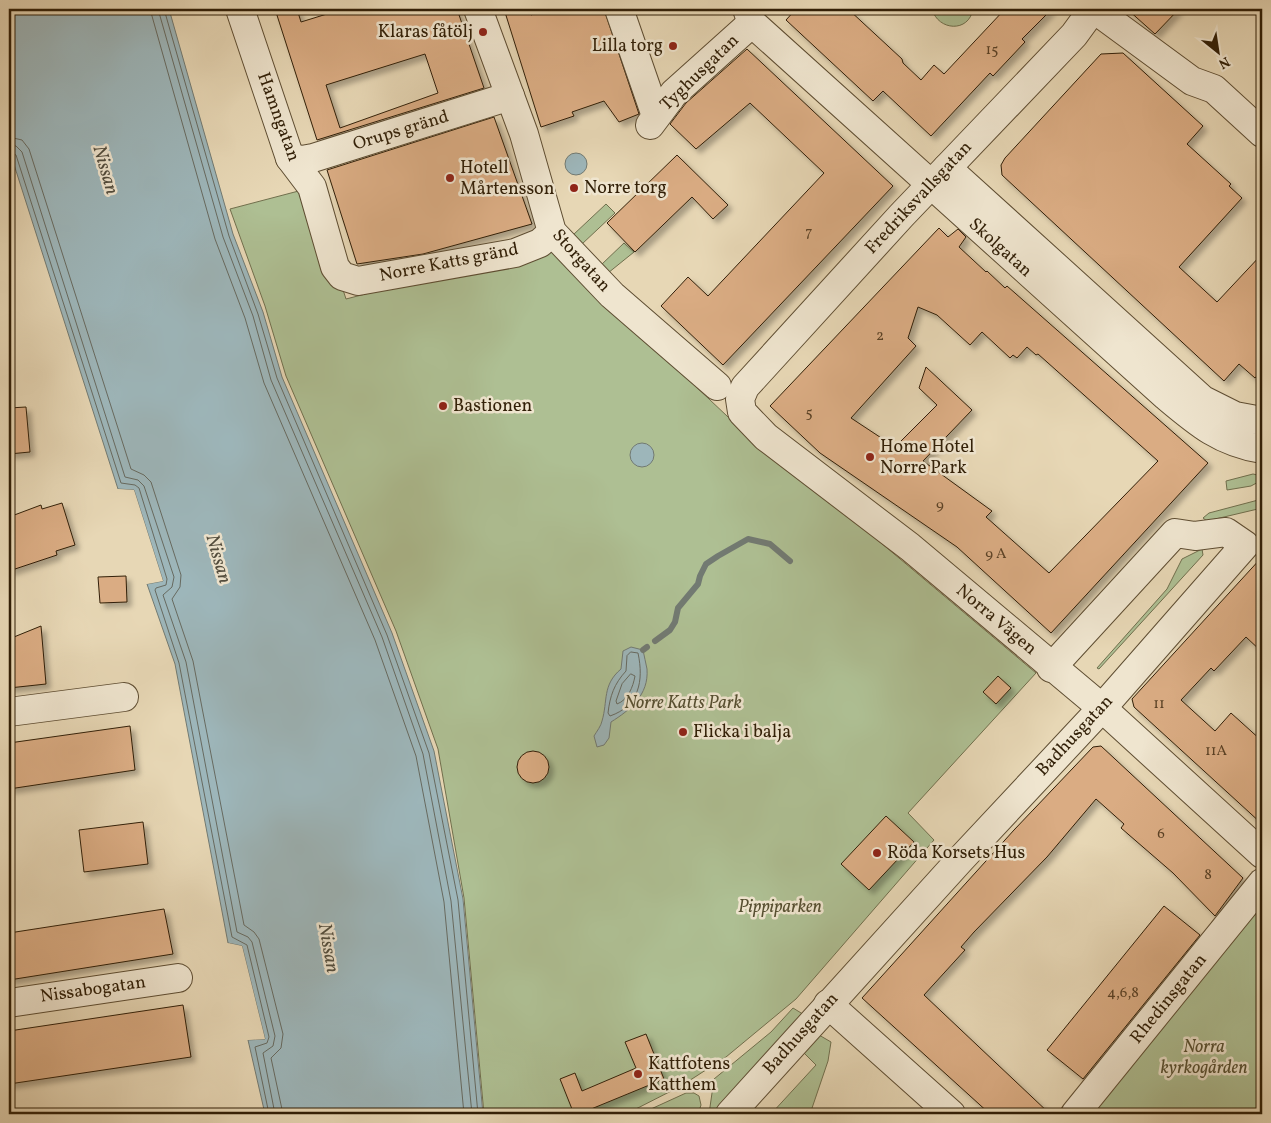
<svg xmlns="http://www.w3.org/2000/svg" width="1271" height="1123" viewBox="0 0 1271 1123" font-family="Vollkorn,serif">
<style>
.green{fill:#aebf93;stroke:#706f4d}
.water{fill:#9db6ba;stroke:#727a72}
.pier{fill:#e7d7b5}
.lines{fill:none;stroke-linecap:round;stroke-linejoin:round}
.shore{stroke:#676a60;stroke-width:1}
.stream{stroke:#727a72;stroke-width:6}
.building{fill:#daac83;stroke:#311f07;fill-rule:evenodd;filter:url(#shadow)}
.minor-casing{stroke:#5e4d32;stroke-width:30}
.minor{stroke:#efe5cf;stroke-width:28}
.poi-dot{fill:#8f2418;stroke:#efe5cf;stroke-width:2}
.labels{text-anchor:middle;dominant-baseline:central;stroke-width:5;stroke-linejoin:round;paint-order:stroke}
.number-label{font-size:15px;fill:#5b4226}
.poi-label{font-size:18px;fill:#311f07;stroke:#efe5cf;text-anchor:start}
.street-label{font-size:18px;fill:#311f07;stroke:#efe5cf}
.park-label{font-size:18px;font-style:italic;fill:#564f31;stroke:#efe5cf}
.water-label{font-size:19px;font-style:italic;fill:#514c3d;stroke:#efe5cf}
</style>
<defs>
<filter id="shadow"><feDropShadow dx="4.5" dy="4.5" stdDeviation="2.5" flood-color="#0004"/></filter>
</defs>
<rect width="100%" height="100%" fill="#e7d7b5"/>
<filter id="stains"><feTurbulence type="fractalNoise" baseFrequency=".004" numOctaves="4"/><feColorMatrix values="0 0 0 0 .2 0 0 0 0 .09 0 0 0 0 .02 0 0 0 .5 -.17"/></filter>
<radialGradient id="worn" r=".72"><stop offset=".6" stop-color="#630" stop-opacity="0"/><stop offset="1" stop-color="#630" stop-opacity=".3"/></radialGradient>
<g class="green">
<path d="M932,9h41c-4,24 -35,22 -41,0z"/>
<polygon points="310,188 346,299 548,247 745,433 862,527 1036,673 908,813 934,840 796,999 726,1057 681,1086 626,1114 484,1114 464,898 438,749 396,631 286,376 265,306 230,209"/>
<polygon points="606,204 615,213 582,244 573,235"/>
<polygon points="624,243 634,252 608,273 601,265"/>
<polygon points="1253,474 1262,476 1262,480 1251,486 1227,490 1226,481"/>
<polygon points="1262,499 1262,508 1207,521 1203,518 1209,513"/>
<polygon points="1202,549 1203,555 1099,669 1097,668 1167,589 1182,559"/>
<polygon points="1262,896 1262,1114 1084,1114"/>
<polygon points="793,1008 806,1016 729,1097 716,1114 709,1114 714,1079 771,1032"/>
<polygon points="819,1035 831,1042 828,1061 810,1114 771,1114 816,1065 804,1053"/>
<polygon points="686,1093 694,1093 699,1096 701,1105 698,1114 640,1114"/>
</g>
<g class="water">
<polygon points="9,9 169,9 233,234 263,312 282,377 392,633 434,751 463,899 483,1114 265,1114 248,1040 265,1039 242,946 228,943 175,664 147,584 163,581 134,490 118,489 9,149"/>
<circle cx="576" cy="164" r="11"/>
<circle cx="642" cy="455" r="12"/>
<path d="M631,647l12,3c1,6 3,13 4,19 2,26 -17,41 -36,53l-2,16 -5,7 -7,2 -3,-11c3,-5 7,-10 8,-15 6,-20 0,-36 19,-52l2,-18z"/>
</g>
<g class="pier">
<polygon points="118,489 134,490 163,581 147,584 147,582 160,579 132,492 118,492"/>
<polygon points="228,943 242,946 265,1039 248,1040 248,1038 262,1037 240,948 229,946"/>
</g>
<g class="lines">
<g class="shore">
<polyline points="150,9 215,239 245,318 264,383 375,640 416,756 444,902 464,1114"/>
<polyline points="158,9 223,237 253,316 271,380 382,637 423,754 451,901 472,1114"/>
<polyline points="164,9 229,236 258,314 277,378 387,635 429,753 458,900 478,1114"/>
<polyline points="9,137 22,140 29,149 131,469 144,475 151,482 181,575 180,587 172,599 193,661 244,925 254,932 259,939 283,1034 281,1048 271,1058 283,1114"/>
<polyline points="9,144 16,146 22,152 125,477 138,480 144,486 174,577 172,587 163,595 186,662 237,932 248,937 252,942 275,1036 273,1046 263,1053 275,1114"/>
<polyline points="9,151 16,155 121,483 135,485 139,488 167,579 166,585 156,588 155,590 179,663 232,937 247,945 269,1037 267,1043 255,1047 269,1114"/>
<path d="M631,652l7,1c6,28 1,53 -28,63l-2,-3c2,-17 6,-29 18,-42l1,-15z"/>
<path d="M631,674l4,2c-2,11 -7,24 -18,28l-1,-3 6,-17z"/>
</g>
<g class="stream">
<polyline points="655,641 670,630 675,622 678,608 698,584 700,576 706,564 718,556 748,539 770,544 790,561"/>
<polyline points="643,650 647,647"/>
</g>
</g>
<g class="building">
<path d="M275,9h22l4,13 42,-13h114l27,79 -167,52zM425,54l13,39 -98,35 -14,-43z"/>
<polygon points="504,9 529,9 531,15 546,9 604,9 639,114 619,122 604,101 572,112 574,116 541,127"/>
<polygon points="796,9 848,9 902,59 903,63 921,80 934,65 944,74 1005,9 1052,9 1022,39 1025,42 993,76 990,73 931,136 883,91 873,101 786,20"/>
<polygon points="1127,9 1179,9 1155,34"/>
<polygon points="747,49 893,186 723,365 661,306 688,277 708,296 824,173 750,103 696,149 670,124 686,103"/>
<polygon points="1123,53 1203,126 1187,144 1231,184 1229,186 1242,198 1179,267 1217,302 1262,254 1262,370 1255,378 1239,364 1224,381 1002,175 1001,165 1005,158 1101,54"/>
<polygon points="494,117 532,224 423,254 357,264 327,170"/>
<polygon points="677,155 728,205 713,219 692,197 635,252 607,223"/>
<path d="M939,228l9,9 10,-8 8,8 -7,10 27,25 1,-1 18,17 2,-2 201,177 -157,170 -94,-86 -137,-94 -50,-47zM918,307l19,8 33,30 12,-13 28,26 3,-3 4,3 10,-11 9,8 2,-1 120,107 -109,112 -63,-56 6,-6 -69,-50 49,-51 -46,-43 -7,21 18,17 -42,42 -44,-29 65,-72 -8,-8z"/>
<polygon points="26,407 30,452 9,454 9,408"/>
<polygon points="62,503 75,545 56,551 57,555 9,571 9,517 41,505 42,509"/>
<polygon points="1262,557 1262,652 1246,637 1214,671 1211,668 1181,700 1215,731 1231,713 1262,741 1262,824 1134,707 1132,699"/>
<polygon points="126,576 127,602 100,603 98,577"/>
<polygon points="41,626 46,684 9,688 9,639"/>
<polygon points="998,676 1011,688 996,704 983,692"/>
<polygon points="130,726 135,770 9,789 9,743"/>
<polygon points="1101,746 1243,878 1215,916 1173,873 1121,828 1124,824 1096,799 1047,857 974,932 961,947 965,950 924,995 1050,1114 990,1114 862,998 1014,830 1093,747"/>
<circle cx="533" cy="767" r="16"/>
<polygon points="886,816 914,842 869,890 841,864"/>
<polygon points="143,822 148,864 84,872 79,830"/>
<polygon points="1164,906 1200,935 1083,1079 1047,1050"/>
<polygon points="164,909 173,954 9,980 9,933"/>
<polygon points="183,1005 191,1057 9,1084 9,1031"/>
<polygon points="646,1034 664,1079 579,1114 574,1114 560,1079 575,1073 582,1091 636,1068 625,1042"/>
</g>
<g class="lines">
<defs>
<g id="minor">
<polyline points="240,9 290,158 312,187 335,267 342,276 358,281 515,253 540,243 552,232"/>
<polyline points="478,9 524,134 552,232 612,295 717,386"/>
<polyline points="619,9 656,116"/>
<path d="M747,9l5,14 414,373c32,27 54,46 96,53"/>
<polyline points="1093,9 1074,35 901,216 745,387 740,399 742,412 766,437 910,547 1102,708 1262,854"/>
<polyline points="1094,9 1192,81 1214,89 1262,133"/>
<polyline points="650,125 674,93 752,23"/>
<polyline points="290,158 302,160 313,158 510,96"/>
<polyline points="947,168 1203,400 1235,416 1262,421"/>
<polyline points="9,712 124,697"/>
<polyline points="9,1003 178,978"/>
<polyline points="828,1004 951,1114"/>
<polyline points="730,1114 960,860 1102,708 1245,545 1226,532 1195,536 1175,533 1051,668"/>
<polyline points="1075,1114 1262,883"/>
</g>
</defs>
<use href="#minor" class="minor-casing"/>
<use href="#minor" class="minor"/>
</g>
<g class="poi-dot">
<circle cx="483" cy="32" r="5"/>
<circle cx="673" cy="46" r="5"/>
<circle cx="450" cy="178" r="5"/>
<circle cx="574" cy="188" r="5"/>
<circle cx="443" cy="406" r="5"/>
<circle cx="870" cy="457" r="5"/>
<circle cx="683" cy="732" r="5"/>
<circle cx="877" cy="853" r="5"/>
<circle cx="638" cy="1074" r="5"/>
</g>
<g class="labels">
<g class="number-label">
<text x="992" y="50">15</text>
<text x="809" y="232">7</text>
<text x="880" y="336">2</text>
<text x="809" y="413">5</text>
<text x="940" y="505">9</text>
<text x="996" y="554">9 A</text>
<text x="1159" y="704">11</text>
<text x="1216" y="751">11A</text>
<text x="1161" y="834">6</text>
<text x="1208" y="875">8</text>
<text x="1123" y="993">4,6,8</text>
</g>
<g class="poi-label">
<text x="473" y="32" text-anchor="end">Klaras fåtölj</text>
<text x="663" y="46" text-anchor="end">Lilla torg</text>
<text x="460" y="168">Hotell<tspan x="460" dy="21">Mårtensson</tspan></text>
<text x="584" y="188">Norre torg</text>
<text x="453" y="406">Bastionen</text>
<text x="880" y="447">Home Hotel<tspan x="880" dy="21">Norre Park</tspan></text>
<text x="693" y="732">Flicka i balja</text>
<text x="887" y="853">Röda Korsets Hus</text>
<text x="648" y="1064">Kattfotens<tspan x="648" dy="21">Katthem</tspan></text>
</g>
<g class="street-label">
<text transform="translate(700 73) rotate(-44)">Tyghusgatan</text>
<text transform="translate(278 117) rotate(70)">Hamngatan</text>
<text transform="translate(401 131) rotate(-17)">Orups gränd</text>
<text transform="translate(919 198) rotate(-47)">Fredriksvallsgatan</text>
<text transform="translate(1000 248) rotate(42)">Skolgatan</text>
<text transform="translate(581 261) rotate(48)">Storgatan</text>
<text transform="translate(449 263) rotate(-11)">Norre Katts gränd</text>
<text transform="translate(996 620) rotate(40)">Norra Vägen</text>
<text transform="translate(1075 736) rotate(-47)">Badhusgatan</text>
<text transform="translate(93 990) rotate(-8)">Nissabogatan</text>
<text transform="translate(1169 999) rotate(-51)">Rhedinsgatan</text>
<text transform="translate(801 1034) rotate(-48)">Badhusgatan</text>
</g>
<g class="park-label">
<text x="683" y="703">Norre Katts Park</text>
<text x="780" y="907">Pippiparken</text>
<text x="1204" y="1047">Norra<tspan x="1204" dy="21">kyrkogården</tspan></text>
</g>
<g class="water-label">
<text transform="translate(105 170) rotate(74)">Nissan</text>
<text transform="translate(218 559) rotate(74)">Nissan</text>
<text transform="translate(328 948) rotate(80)">Nissan</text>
</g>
</g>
<rect width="1271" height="1123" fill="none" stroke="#e7d7b5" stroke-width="30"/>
<rect x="10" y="10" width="1251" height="1103" fill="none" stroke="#311f07" stroke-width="2.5"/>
<rect x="15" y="15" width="1241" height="1093" fill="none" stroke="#311f07"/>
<g transform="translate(1218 52) rotate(150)" stroke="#efe5cf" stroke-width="4" paint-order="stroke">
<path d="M0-4L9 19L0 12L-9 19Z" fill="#311f07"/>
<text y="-8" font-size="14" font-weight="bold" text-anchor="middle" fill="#311f07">N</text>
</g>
<rect width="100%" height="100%" filter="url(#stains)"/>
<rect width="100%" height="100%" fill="url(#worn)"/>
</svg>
